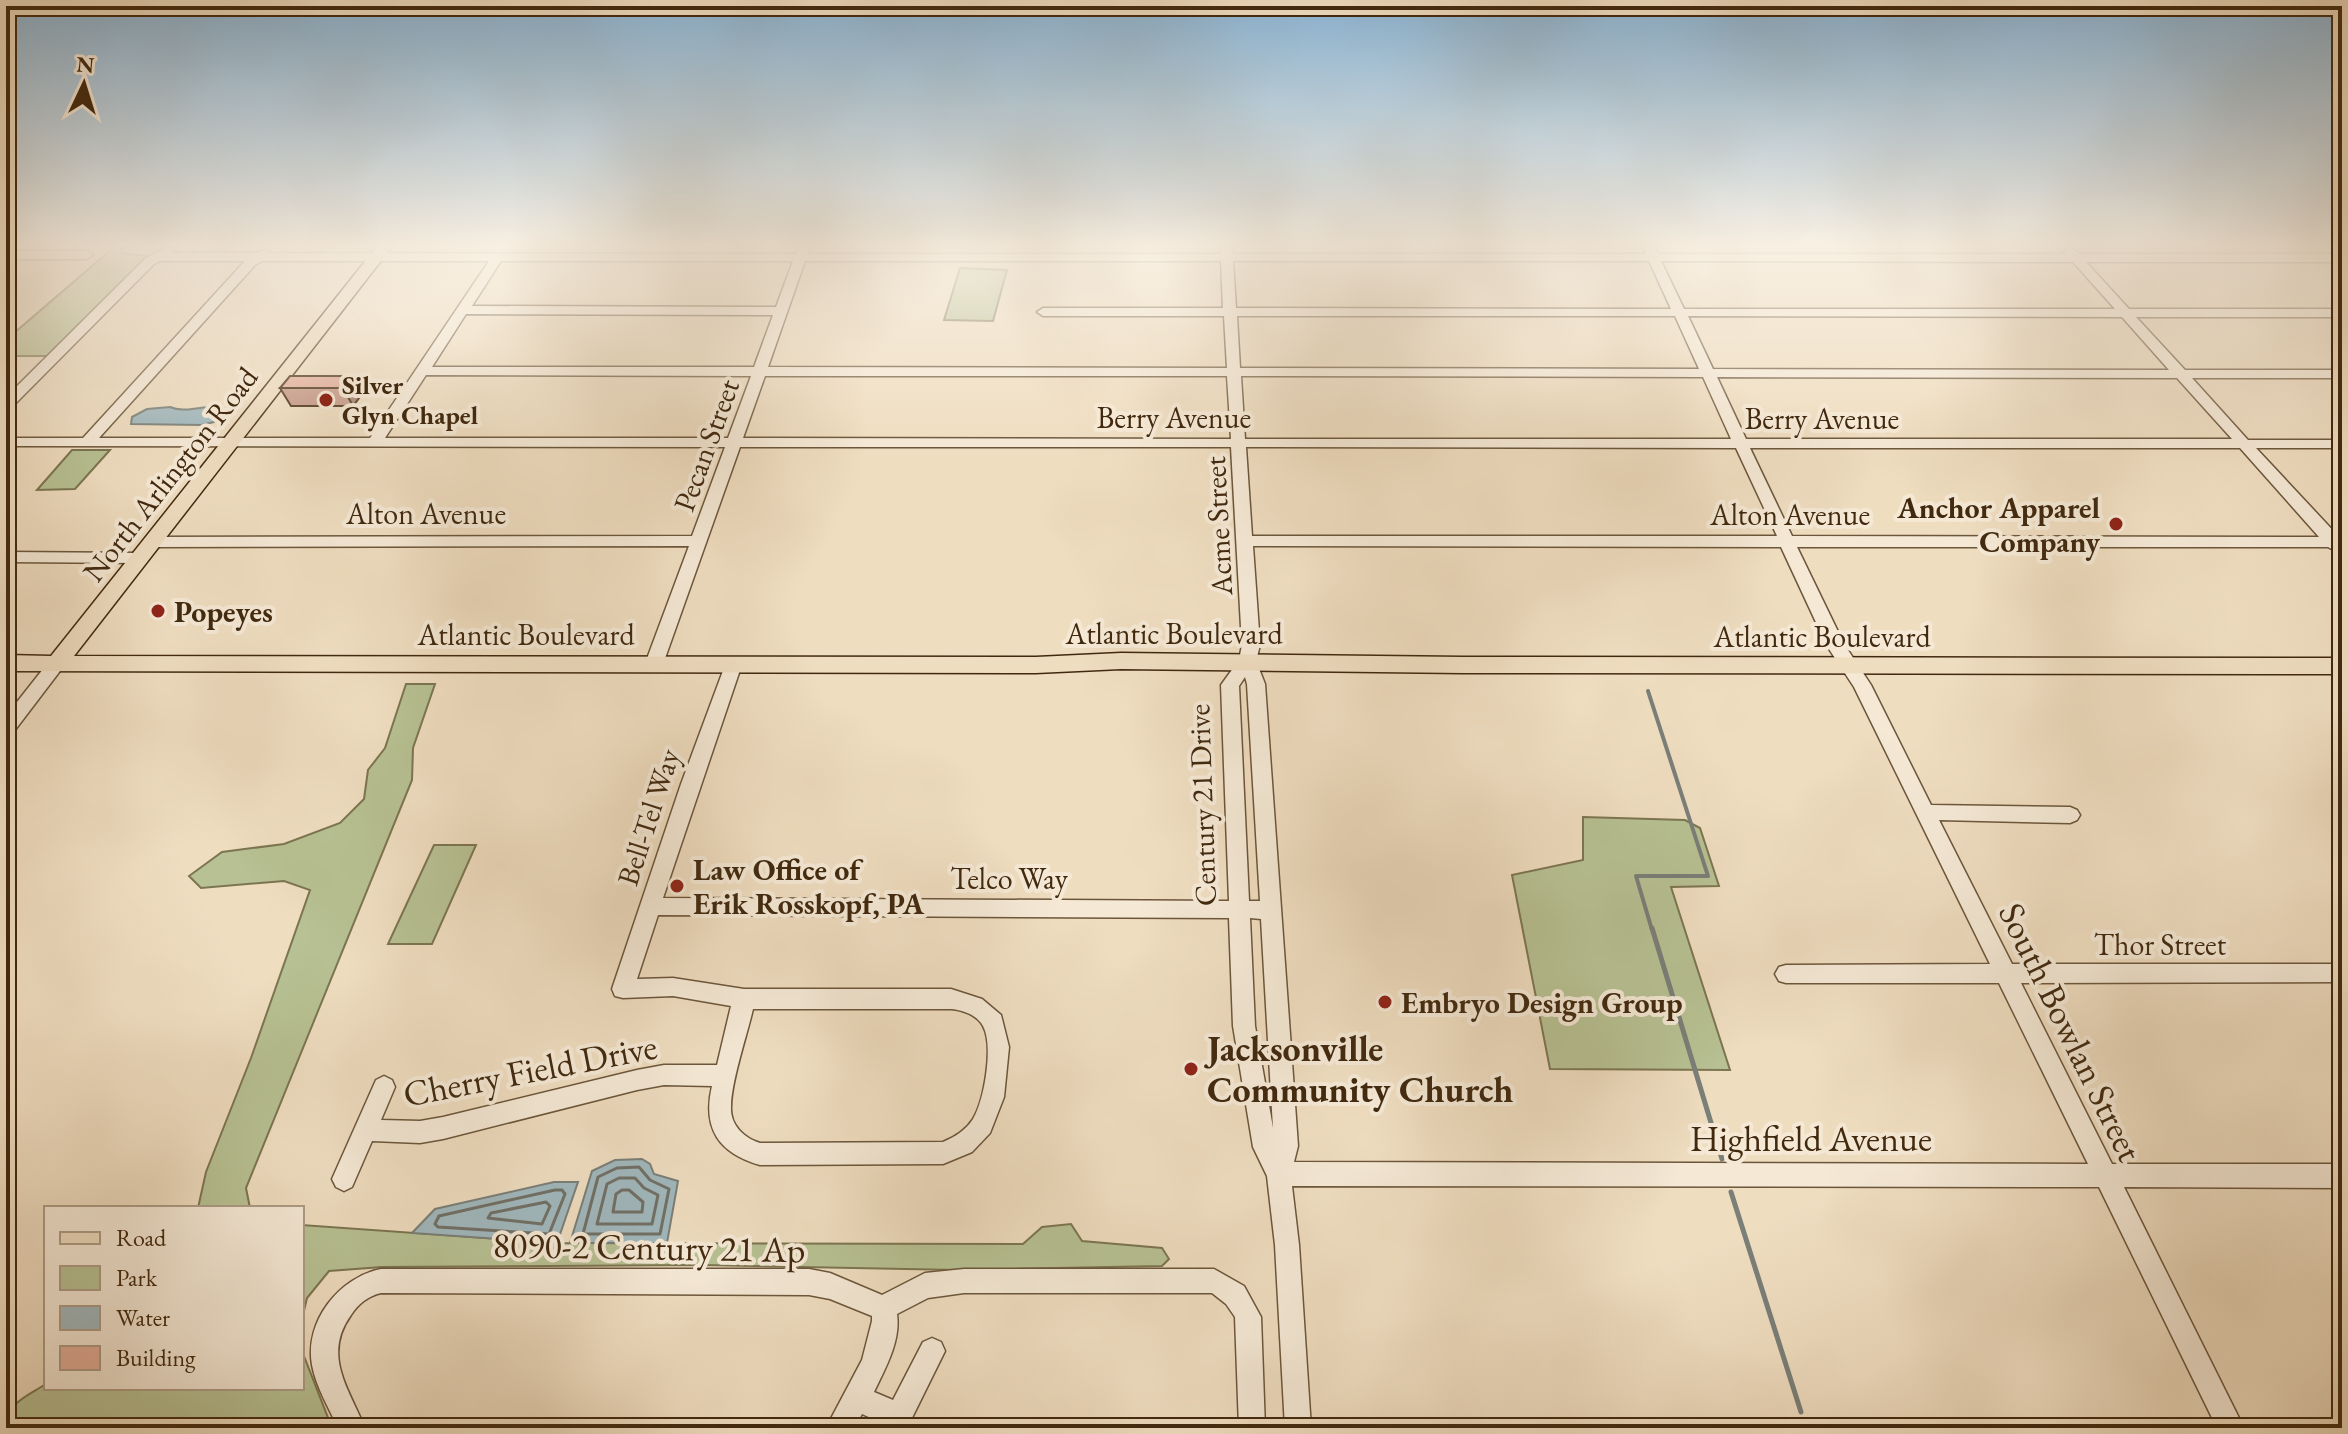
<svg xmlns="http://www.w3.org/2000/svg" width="2348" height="1434" viewBox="0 0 2348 1434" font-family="'EB Garamond',serif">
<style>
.green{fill:#b7c193;stroke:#7c7551;stroke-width:2}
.water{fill:#a0b8be;stroke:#7a7f78;stroke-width:2}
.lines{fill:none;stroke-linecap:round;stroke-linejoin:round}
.shore{stroke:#707066;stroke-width:3}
.stream-far1{stroke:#7a7f78;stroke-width:4}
.stream{stroke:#7a7f78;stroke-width:5}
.minor-casing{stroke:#6c563b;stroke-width:3}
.major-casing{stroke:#41290f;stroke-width:3}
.minor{fill:#f5e9d6;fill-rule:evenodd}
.major{fill:#efddc0;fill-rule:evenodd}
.wall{fill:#c59685;stroke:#41290f;stroke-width:2}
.shaded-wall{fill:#a07a6c;stroke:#41290f;stroke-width:2}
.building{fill:#e5ae9b;stroke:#41290f;stroke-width:2}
.poi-dot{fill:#8f2418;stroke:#f5e9d6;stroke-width:3}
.labels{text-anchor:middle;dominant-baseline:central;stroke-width:8;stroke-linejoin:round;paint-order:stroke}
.far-poi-label{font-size:26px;font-weight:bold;fill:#41290f;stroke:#f5e9d6;text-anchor:start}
.street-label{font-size:30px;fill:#41290f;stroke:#f5e9d6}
.poi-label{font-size:30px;font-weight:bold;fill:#41290f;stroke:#f5e9d6;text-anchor:start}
.near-street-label{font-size:36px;fill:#41290f;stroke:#f5e9d6}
.near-poi-label{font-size:36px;font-weight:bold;fill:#41290f;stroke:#f5e9d6;text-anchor:start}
</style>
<rect width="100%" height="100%" fill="#efddc0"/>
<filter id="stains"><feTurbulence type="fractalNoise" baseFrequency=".0025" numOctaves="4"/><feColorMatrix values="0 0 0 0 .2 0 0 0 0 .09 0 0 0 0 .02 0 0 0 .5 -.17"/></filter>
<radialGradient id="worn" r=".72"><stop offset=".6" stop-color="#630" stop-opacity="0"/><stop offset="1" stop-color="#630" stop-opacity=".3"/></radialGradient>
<g class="green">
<polygon points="110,244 129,244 122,247 122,253 150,256 48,356 16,356 6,365 6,340 113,248"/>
<polygon points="960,268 1007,270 993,321 944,320"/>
<polygon points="72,450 110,450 75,489 37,490"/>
<polygon points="406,684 435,684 413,748 412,780 246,1188 250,1208 198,1208 206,1172 251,1058 310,890 284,881 201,888 189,876 222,852 284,844 340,823 364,799 368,770 385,748"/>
<polygon points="1583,817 1685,820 1700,828 1719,886 1671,887 1730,1070 1550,1069 1512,875 1583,860"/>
<polygon points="434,845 476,845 432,944 388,944"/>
<polygon points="1071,1224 1082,1241 1162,1248 1169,1259 1162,1266 958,1270 703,1265 382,1267 329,1271 307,1298 302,1319 302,1225 557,1243 1023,1244 1042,1227"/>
<path d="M302,1351l30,77h-326c0,-25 21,-32 40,-44v4h256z"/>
</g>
<g class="water">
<path d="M170,407c17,8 38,-6 52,4l-8,11 -13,3 -70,-1 1,-7 15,-8z"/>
<polygon points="642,1159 650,1164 654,1174 678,1181 667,1243 570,1243 592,1171 615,1160"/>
<polygon points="554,1182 578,1182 557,1243 412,1233 435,1209"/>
</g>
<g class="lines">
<g class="shore">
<polygon points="639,1167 650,1180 669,1189 660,1234 583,1234 598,1177 617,1168"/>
<polygon points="619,1178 635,1178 644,1188 658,1195 652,1224 597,1224 607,1184"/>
<polygon points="555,1190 562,1190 565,1194 549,1234 438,1227 435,1224 439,1216"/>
<polygon points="622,1190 629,1190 643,1202 642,1212 613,1212 616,1194"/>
<polygon points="546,1202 550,1206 542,1224 488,1218 491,1213"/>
</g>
<polyline class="stream-far1" points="1648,691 1708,876 1636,876 1652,930"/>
<g class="stream">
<polyline points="1652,928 1722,1159"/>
<polyline points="1731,1192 1801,1412"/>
</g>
<defs>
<g id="minor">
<path d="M800,244h10l-2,10h412l2,-10h6l4,3 1,7h413l-4,-8 11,-2 5,10h408l-2,-3 6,-4 10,7h262v8h-256l43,47h213v8h-206l49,53h157v8h-150l56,62h94v8h-86l84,90 2,13 -5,1 -9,-5h-531l47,97 27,41 60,120 139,2 7,3 3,5 -3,5 -7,3 -131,-3 73,144h330v18l-321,1 91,181h230v24l-218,-1 120,241h-27l-118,-241 -807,-1 7,59 12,183h-26l-10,-183 -8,-69 -14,-29 -20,-121 -4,-108 -571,-3 -21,64 36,-1 71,11h207l31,10 19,16 8,32 -5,50 -14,36 -18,19 -29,12 -183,1c-41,-12 -58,-36 -48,-79l-48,-1 -27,5 -194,49 -23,4 -48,-2 -20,46 -8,4 -8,-4 -4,-8 44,-99 8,-4 8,4 3,7 -14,33 39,1 23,-4 194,-47 27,-5h53l14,-59 -58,-10 -50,2 -8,-2 -3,-7 69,-205 46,-124 6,-2 9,6 -79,234 566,3 -8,-216 18,-25 3,-15 -11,-198h-491l-77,217 -9,6 -9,-6 44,-118 -536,1 -8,-5 8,-5 539,-1 33,-89 -719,-1v-8h77l162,-177h-85l-6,3 -143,144 -5,1v-12l140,-139 19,-10h8l1,5h83l8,-3 6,3 525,1zM262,261h227l-119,177h-271l156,-173zM501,261h292l-17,46 -304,-1zM805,261h416l2,47h-180l-6,4 6,4h181l3,52 -459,-1zM1233,261h416l22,48 -435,-1zM1661,261l412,1 42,47h-431zM466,314l307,1 -19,52h-322zM1237,316h438l24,53 -459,-1zM1688,316l434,1 47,53 -456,-1zM426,375l325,1 -23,62h-343zM765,376h462l4,63 -488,-1zM1241,376l462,1 28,62h-486zM1717,377l460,1 55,61h-486zM1246,447l490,1 41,88h-525zM1750,448h490l79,89 -527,-1zM1253,546l528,1 46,99 27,41 136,277 -204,1 -7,2 -4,7 4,7 7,2h213l89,181 -794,-2 4,-16 -33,-462 -9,-23 4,-16zM1245,677l2,7 13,217h-11l-10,-215zM1250,918l11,1 12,209 -18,-102zM753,1009h198c12,1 26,6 32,17 11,20 1,75 -10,93 -7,11 -18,18 -30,23l-183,1c-16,-5 -30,-18 -29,-36 0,-25 16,-72 22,-98z"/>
<polygon points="6,251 87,251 93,255 87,259 6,259"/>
<polygon points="6,552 140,553 148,558 140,563 6,562"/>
<polygon points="57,657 66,663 63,667 12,734 6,736 6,716 51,659"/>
<path d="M381,1269h428l21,4 52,22 43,-22 39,-4h250l30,17 17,31 4,111h-26l-4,-111 -9,-13 -14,-11h-248l-36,5 -31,16c4,27 -12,55 -23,78l19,8 30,-58 9,-4 9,4 4,9 -38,77h-27l2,-5 -20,-9 -8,14h-28l36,-68 10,-39v-5l-42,-17 -21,-4 -428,-2c-13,3 -23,11 -30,22 -29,40 -2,74 14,113h-27c-9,-20 -22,-41 -26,-63 -8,-44 28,-88 69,-96z"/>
</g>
<polygon id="major" points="379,244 394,244 74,656 1036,657 1121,653 1463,657 2342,658 2342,674 1463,673 1121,669 1036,673 6,671 6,655 51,656"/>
</defs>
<use href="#minor" class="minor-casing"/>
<use href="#major" class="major-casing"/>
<use href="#minor" class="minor"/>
<use href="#major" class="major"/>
</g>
<polygon class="wall" points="352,376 362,394 353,406 291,406 280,388"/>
<polygon class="shaded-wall" points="352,376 362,394 353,406 343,388"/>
<polygon class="building" points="290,376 352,376 343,388 280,388"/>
<linearGradient id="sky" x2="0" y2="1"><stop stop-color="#8bb6d7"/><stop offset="0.55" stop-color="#f8f0e3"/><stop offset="1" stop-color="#f8f0e3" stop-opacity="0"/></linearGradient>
<rect width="2348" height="445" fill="url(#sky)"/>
<g class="poi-dot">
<circle cx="326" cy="400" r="8"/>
<circle cx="2116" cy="524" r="8"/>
<circle cx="158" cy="611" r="8"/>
<circle cx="677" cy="886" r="8"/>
<circle cx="1385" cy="1002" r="8"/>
<circle cx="1191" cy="1069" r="8"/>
</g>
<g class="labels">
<g class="far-poi-label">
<text x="342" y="385">Silver<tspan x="342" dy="30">Glyn Chapel</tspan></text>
</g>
<g class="street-label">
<text x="1174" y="417">Berry Avenue</text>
<text x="1822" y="418">Berry Avenue</text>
<text transform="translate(706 445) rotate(-70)">Pecan Street</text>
<text transform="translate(170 474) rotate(-52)">North Arlington Road</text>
<text x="426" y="513">Alton Avenue</text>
<text x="1790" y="514">Alton Avenue</text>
<text transform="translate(1218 526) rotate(-93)">Acme Street</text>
<text x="1174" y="633">Atlantic Boulevard</text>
<text x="526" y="634">Atlantic Boulevard</text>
<text x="1822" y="636">Atlantic Boulevard</text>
<text transform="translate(1202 805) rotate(-92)">Century 21 Drive</text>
<text transform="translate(648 817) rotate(-72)">Bell-Tel Way</text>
<text x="1009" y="878">Telco Way</text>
<text x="2160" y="944">Thor Street</text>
</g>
<g class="poi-label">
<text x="2100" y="507" text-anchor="end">Anchor Apparel<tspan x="2100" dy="34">Company</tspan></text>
<text x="174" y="611">Popeyes</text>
<text x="693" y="869">Law Office of<tspan x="693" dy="34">Erik Rosskopf, PA</tspan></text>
<text x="1401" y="1002">Embryo Design Group</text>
</g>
<g class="near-street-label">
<text transform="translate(2071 1032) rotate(64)">South Bowlan Street</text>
<text transform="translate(530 1070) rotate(-11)">Cherry Field Drive</text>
<text x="1811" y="1138">Highfield Avenue</text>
<text transform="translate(649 1247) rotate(1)">8090-2 Century 21 Ap</text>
</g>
<g class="near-poi-label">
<text x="1207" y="1048">Jacksonville<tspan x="1207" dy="41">Community Church</tspan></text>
</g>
</g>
<rect width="2348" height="1434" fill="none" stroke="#efddc0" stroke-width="32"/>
<rect x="8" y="8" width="2332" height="1418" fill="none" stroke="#41290f" stroke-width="4"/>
<rect x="16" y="16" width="2316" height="1402" fill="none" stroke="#41290f" stroke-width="2"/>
<rect x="44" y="1206" width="260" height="184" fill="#f5e9d6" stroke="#ad9c86" stroke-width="2"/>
<rect x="60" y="1232" width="40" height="12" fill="#efddc0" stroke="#ad9c86" stroke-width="2"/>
<text x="116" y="1246" font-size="24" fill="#41290f">Road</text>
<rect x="60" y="1266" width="40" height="24" fill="#b7c193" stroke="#ad9c86" stroke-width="2"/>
<text x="116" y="1286" font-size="24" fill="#41290f">Park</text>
<rect x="60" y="1306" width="40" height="24" fill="#a0b8be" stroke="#ad9c86" stroke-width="2"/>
<text x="116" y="1326" font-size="24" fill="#41290f">Water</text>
<rect x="60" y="1346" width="40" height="24" fill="#e5ae9b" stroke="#ad9c86" stroke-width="2"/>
<text x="116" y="1366" font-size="24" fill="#41290f">Building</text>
<g transform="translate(84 84) rotate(4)" stroke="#f5e9d6" stroke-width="6" paint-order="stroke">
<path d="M0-6L14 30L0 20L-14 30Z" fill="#41290f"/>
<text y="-12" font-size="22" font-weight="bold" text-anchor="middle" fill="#41290f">N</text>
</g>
<rect width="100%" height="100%" filter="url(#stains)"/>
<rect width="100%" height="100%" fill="url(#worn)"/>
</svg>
